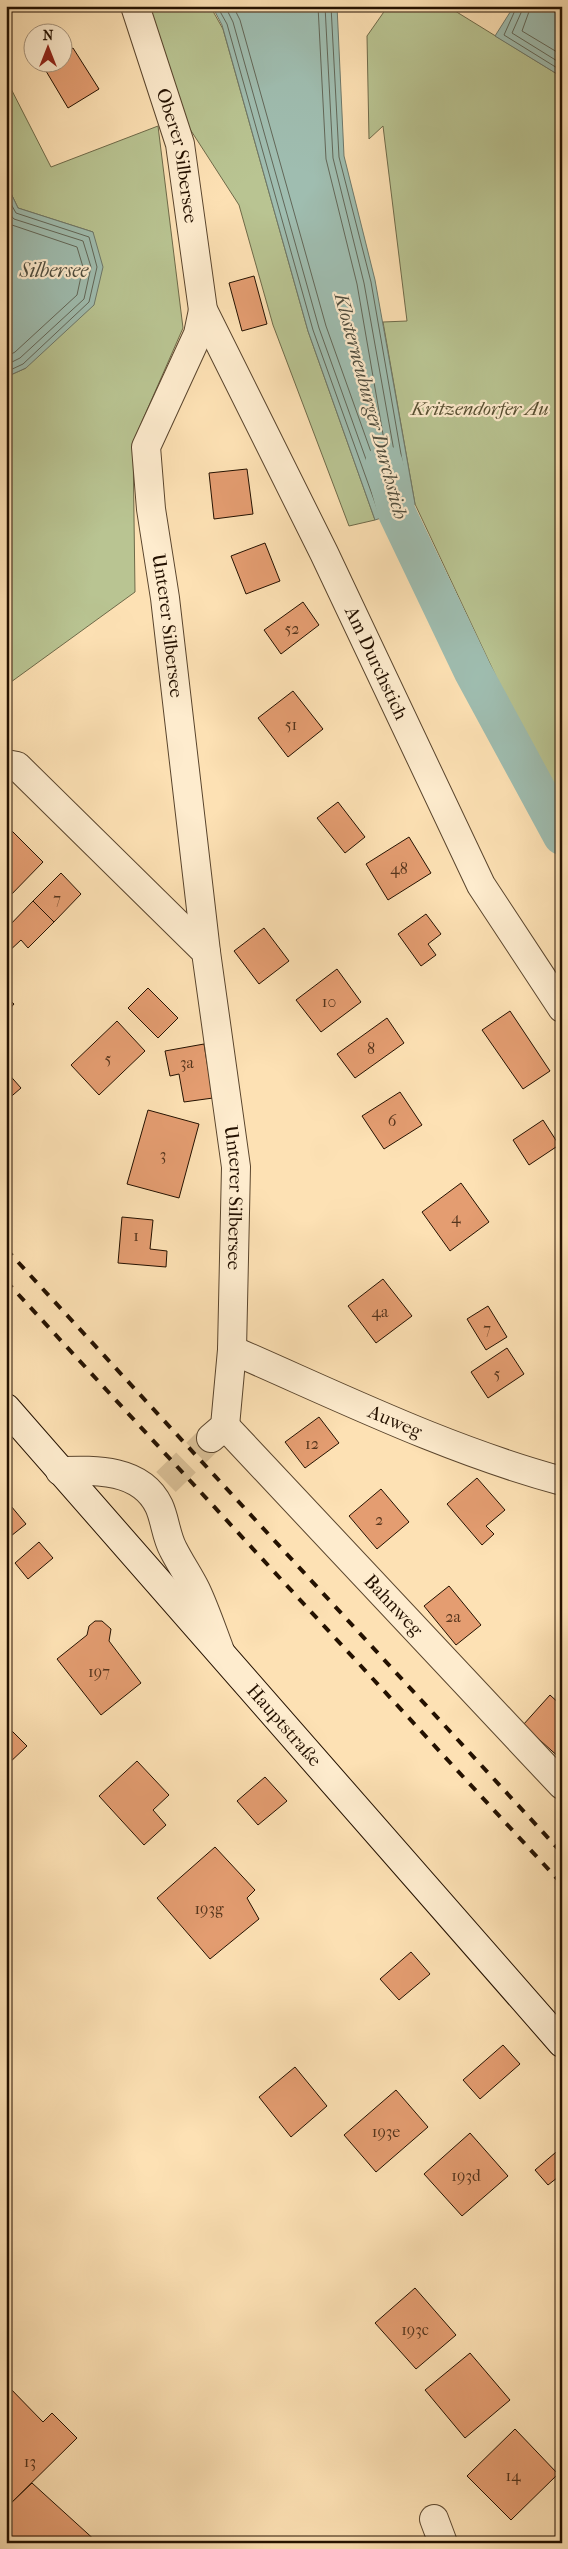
<svg xmlns="http://www.w3.org/2000/svg" width="568" height="2549" viewBox="0 0 568 2549" font-family="'IM FELL French Canon',serif">
<style>
.green{fill:#b9c492;stroke:#6e6a49}
.water{fill:#9fbdb0;stroke:#6e786a}
.lines{fill:none;stroke-linecap:round;stroke-linejoin:round}
.shore{stroke:#626758;stroke-width:1}
.canal{stroke:#9fbdb0;stroke-width:38}
.building{fill:#e49d71;stroke:#241100}
.street-tunnel{stroke:#dcc299;stroke-width:28;stroke-dasharray:28 14;stroke-linecap:butt}
.street-casing{stroke:#5a452d;stroke-width:30}
.secondary-casing{stroke:#241100;stroke-width:30}
.street{stroke:#feecce;stroke-width:28}
.secondary{stroke:#feecce;stroke-width:28}
.rail{stroke:#241100;stroke-width:4;stroke-dasharray:9 9;stroke-linecap:butt}
.labels{text-anchor:middle;dominant-baseline:central;stroke-width:4.5;stroke-linejoin:round;paint-order:stroke}
.number-label{font-size:16px;fill:#54341c}
.street-label{font-size:19px;fill:#241100;stroke:#feecce}
.park-label{font-size:19px;font-style:italic;fill:#585033;stroke:#feecce}
.water-label{font-size:20px;font-style:italic;fill:#4f4d3e;stroke:#feecce}
</style>
<rect width="100%" height="100%" fill="#fde1b4"/>
<filter id="stains"><feTurbulence type="fractalNoise" baseFrequency=".004" numOctaves="4"/><feColorMatrix values="0 0 0 0 .2 0 0 0 0 .09 0 0 0 0 .02 0 0 0 .5 -.17"/></filter>
<radialGradient id="worn" r=".72"><stop offset=".6" stop-color="#630" stop-opacity="0"/><stop offset="1" stop-color="#630" stop-opacity=".3"/></radialGradient>
<g class="green">
<polygon points="143,6 210,6 223,29 308,331 375,520 349,526 273,325 239,205 188,126"/>
<polygon points="388,6 447,6 562,77 562,817 415,504 383,322 407,321 383,126 369,139 367,36"/>
<polygon points="6,79 51,167 158,126 183,328 133,442 135,592 11,682 6,680 6,377 26,368 93,232 18,208 6,183"/>
</g>
<g class="water">
<polygon points="212,6 337,6 344,156 375,280 415,504 397,513 375,520 308,331 222,25"/>
<polygon points="514,6 562,6 562,77 495,36"/>
<polygon points="6,183 18,208 93,232 103,267 94,305 26,368 6,377"/>
</g>
<g class="lines">
<g class="shore">
<polyline points="217,6 227,24 313,330 378,511 380,513 395,508 409,500 371,282 339,157 331,6"/>
<polyline points="225,6 233,22 319,328 382,504 384,505 402,496 364,283 333,158 325,6"/>
<polyline points="233,6 240,20 326,326 386,494 389,496 393,492 357,284 326,159 318,6"/>
<polyline points="517,6 504,35 562,71"/>
<polyline points="524,6 512,33 562,64"/>
<polyline points="531,6 522,31 562,55"/>
<polyline points="6,195 16,213 89,237 97,267 89,302 23,364 6,372"/>
<polyline points="6,210 14,219 83,241 91,267 84,299 20,358 6,365"/>
<polyline points="6,223 77,247 83,267 77,295 15,352 6,357"/>
</g>
<polyline class="canal" points="384,464 397,513 473,672 562,836"/>
</g>
<g class="building">
<polygon points="73,48 99,89 68,108 43,66 49,62 62,62 62,54"/>
<polygon points="254,276 267,324 242,331 229,283"/>
<polygon points="247,469 253,514 214,519 209,473"/>
<polygon points="265,543 280,581 246,594 231,556"/>
<polygon points="303,602 319,625 281,654 264,630"/>
<polygon points="293,691 323,729 288,757 258,718"/>
<polygon points="338,802 365,837 345,853 317,818"/>
<polygon points="12,831 43,862 6,900 6,837"/>
<polygon points="409,837 431,873 388,900 366,864"/>
<polygon points="61,873 81,894 54,922 33,901"/>
<polygon points="33,901 54,922 28,948 21,940 6,954 6,929"/>
<polygon points="426,914 441,934 428,944 436,955 421,966 398,934"/>
<polygon points="264,928 289,961 259,984 234,951"/>
<polygon points="337,969 361,1002 321,1032 296,1000"/>
<polygon points="148,988 178,1018 158,1038 128,1008"/>
<polygon points="6,997 14,1004 6,1013"/>
<polygon points="510,1011 550,1071 523,1089 482,1030"/>
<polygon points="387,1018 404,1043 355,1078 337,1054"/>
<polygon points="117,1021 145,1051 99,1095 71,1065"/>
<polygon points="204,1044 213,1098 184,1102 179,1074 170,1076 165,1051"/>
<polygon points="6,1071 21,1088 6,1101"/>
<polygon points="400,1092 422,1125 384,1149 362,1116"/>
<polygon points="148,1110 199,1124 179,1198 127,1184"/>
<polygon points="543,1120 559,1145 529,1165 513,1140"/>
<polygon points="461,1183 489,1222 450,1251 422,1212"/>
<polygon points="122,1217 153,1220 150,1249 167,1251 166,1267 118,1263"/>
<polygon points="383,1279 412,1316 376,1343 348,1306"/>
<polygon points="488,1306 507,1337 486,1350 467,1319"/>
<polygon points="507,1348 524,1374 488,1398 471,1372"/>
<polygon points="319,1417 339,1443 305,1468 285,1442"/>
<polygon points="477,1478 505,1510 486,1526 494,1534 482,1545 447,1504"/>
<polygon points="381,1489 409,1522 377,1549 349,1516"/>
<polygon points="6,1500 26,1524 6,1540"/>
<polygon points="39,1542 53,1558 28,1579 15,1563"/>
<polygon points="449,1586 481,1625 456,1645 424,1606"/>
<polygon points="95,1621 102,1621 111,1629 109,1641 141,1683 101,1715 57,1659 87,1635 89,1626"/>
<polygon points="550,1695 562,1706 561,1759 523,1725"/>
<polygon points="6,1725 27,1746 6,1766"/>
<polygon points="137,1761 169,1795 153,1810 166,1825 144,1845 99,1796"/>
<polygon points="265,1777 287,1801 258,1825 237,1801"/>
<polygon points="215,1847 255,1890 247,1898 259,1919 210,1959 157,1898"/>
<polygon points="411,1952 430,1974 399,2000 380,1979"/>
<polygon points="503,2045 520,2064 480,2099 463,2080"/>
<polygon points="295,2067 327,2106 291,2137 259,2097"/>
<polygon points="396,2090 428,2127 376,2172 344,2135"/>
<polygon points="470,2133 508,2176 462,2216 424,2174"/>
<polygon points="562,2147 562,2174 548,2185 535,2170"/>
<polygon points="415,2288 456,2335 416,2369 375,2323"/>
<polygon points="470,2353 510,2400 465,2438 425,2390"/>
<polygon points="6,2384 43,2422 52,2413 77,2438 7,2507"/>
<polygon points="515,2429 558,2474 511,2520 467,2476"/>
<polygon points="32,2483 98,2543 6,2543 6,2508"/>
</g>
<g class="lines">
<polyline class="street-tunnel" points="166,1482 211,1438"/>
<defs>
<g id="street">
<path id="s1" d="M135,6l45,138 23,166 121,243 157,332 81,123"/>
<path id="s2" d="M203,310l-5,24 -52,113 5,62 14,89 41,354"/>
<path id="s3" d="M6,764l11,2 189,186 30,215 -4,183 -7,76 -14,12"/>
<path id="s4" d="M232,1350c108,47 215,100 330,131"/>
<path id="s5" d="M225,1426l337,359"/>
<path d="M60,1471c34,-1 81,-3 99,35 6,13 7,30 14,43 7,14 16,27 23,41 9,19 16,40 24,61"/>
<polyline points="434,2519 443,2543"/>
</g>
<g id="secondary">
<path id="s6" d="M6,1408l556,635"/>
</g>
</defs>
<use href="#street" class="street-casing"/>
<use href="#secondary" class="secondary-casing"/>
<use href="#street" class="street"/>
<use href="#secondary" class="secondary"/>
<g class="rail">
<polyline points="6,1249 562,1853"/>
<polyline points="6,1281 562,1884"/>
</g>
</g>
<g class="labels">
<g class="number-label">
<text x="292" y="628">52</text>
<text x="291" y="724">51</text>
<text x="399" y="868">48</text>
<text x="57" y="898">7</text>
<text x="329" y="1001">10</text>
<text x="371" y="1048">8</text>
<text x="108" y="1058">5</text>
<text x="187" y="1062">3a</text>
<text x="392" y="1120">6</text>
<text x="163" y="1154">3</text>
<text x="456" y="1217">4</text>
<text x="136" y="1235">1</text>
<text x="380" y="1311">4a</text>
<text x="487" y="1328">7</text>
<text x="497" y="1373">5</text>
<text x="312" y="1443">12</text>
<text x="379" y="1519">2</text>
<text x="453" y="1616">2a</text>
<text x="99" y="1671">197</text>
<text x="209" y="1908">193g</text>
<text x="386" y="2131">193e</text>
<text x="466" y="2175">193d</text>
<text x="415" y="2329">193c</text>
<text x="30" y="2461">13</text>
<text x="513" y="2475">14</text>
</g>
<g class="street-label">
<text stroke="none"><textPath href="#s1" startOffset="156">Oberer Silbersee</textPath></text>
<text stroke="none"><textPath href="#s2" startOffset="329">Unterer Silbersee</textPath></text>
<text stroke="none"><textPath href="#s1" startOffset="706">Am Durchstich</textPath></text>
<text stroke="none"><textPath href="#s3" startOffset="524">Unterer Silbersee</textPath></text>
<text stroke="none"><textPath href="#s4" startOffset="178">Auweg</textPath></text>
<text stroke="none"><textPath href="#s5" startOffset="246">Bahnweg</textPath></text>
<text stroke="none"><textPath href="#s6" startOffset="422">Hauptstraße</textPath></text>
</g>
<g class="park-label">
<text x="480" y="409">Kritzendorfer Au</text>
</g>
<g class="water-label">
<text x="54" y="270">Silbersee</text>
<text transform="translate(371 406) rotate(75)">Klosterneuburger Durchstich</text>
</g>
</g>
<rect width="568" height="2549" fill="none" stroke="#fde1b4" stroke-width="25"/>
<rect x="8" y="8" width="553" height="2534" fill="none" stroke="#241100" stroke-width="2.5"/>
<rect x="12" y="12" width="543" height="2524" fill="none" stroke="#241100"/>
<g transform="translate(48 48)"><circle r="24" fill="#feecce" stroke="#a7947c"/>
<path d="M0-4L9 19L0 12L-9 19Z" fill="#8f2418"/>
<text y="-8" font-size="14" font-weight="bold" text-anchor="middle" fill="#241100">N</text>
</g>
<rect width="100%" height="100%" filter="url(#stains)"/>
<rect width="100%" height="100%" fill="url(#worn)"/>
</svg>
